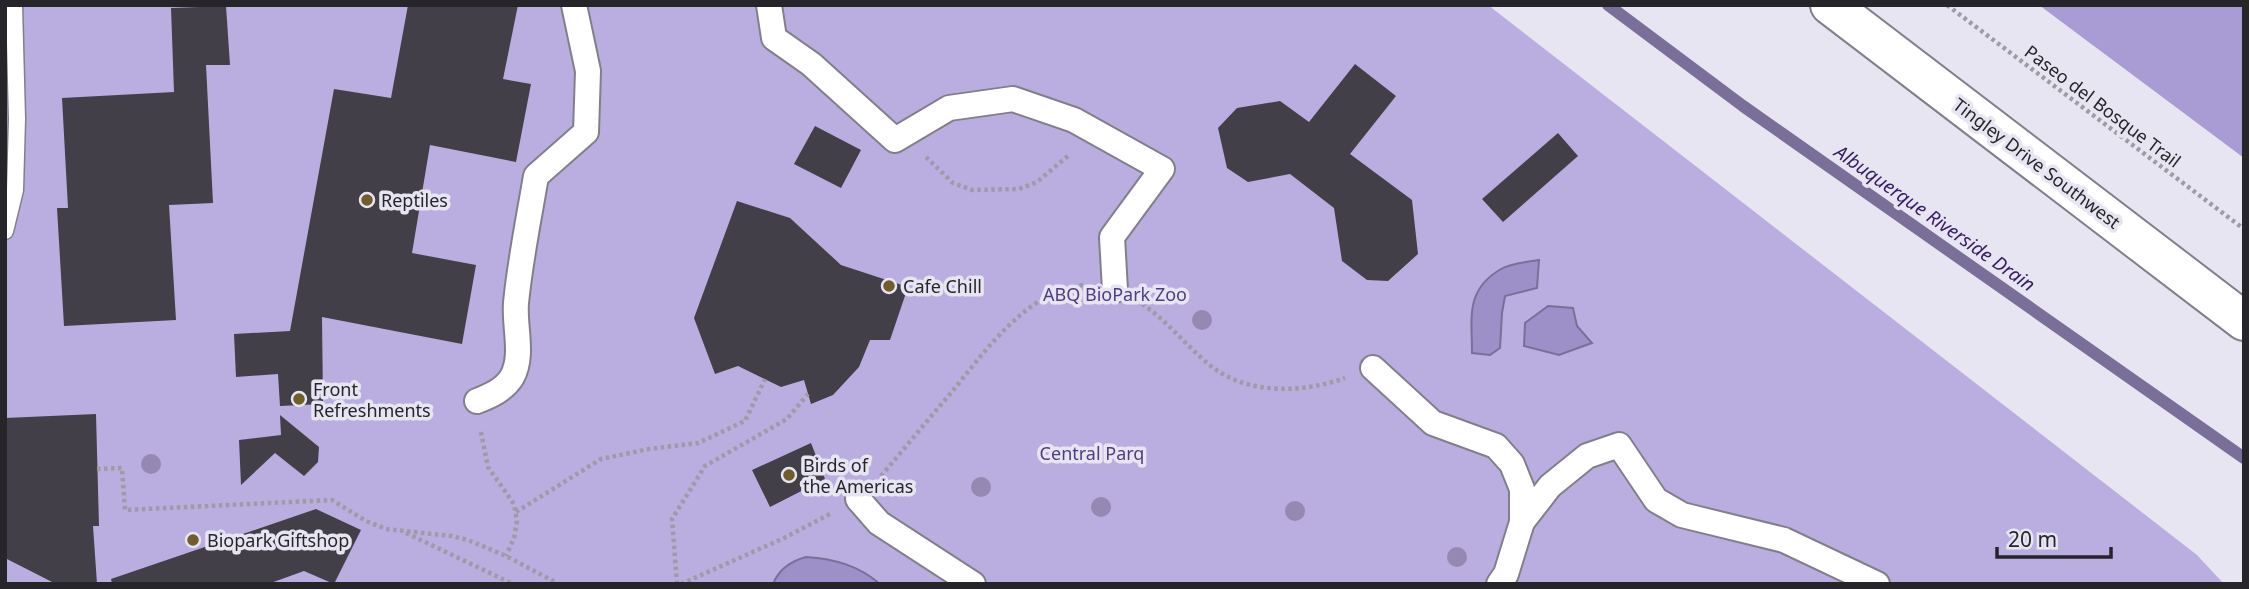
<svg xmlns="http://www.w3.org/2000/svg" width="2249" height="589" viewBox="0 0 2249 589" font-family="'Noto Sans',sans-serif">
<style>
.green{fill:#baaee0}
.forest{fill:#a99bd3}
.water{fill:#9d8fc7;stroke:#796f98;stroke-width:2}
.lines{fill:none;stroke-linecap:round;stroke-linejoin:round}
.stream{stroke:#796f98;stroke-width:12}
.building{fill:#423f49}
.service-casing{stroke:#827f8b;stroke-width:19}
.pedestrian-casing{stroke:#827f8b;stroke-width:28}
.tertiary-casing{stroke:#827f8b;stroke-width:42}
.path{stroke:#9d9ba5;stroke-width:4.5;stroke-dasharray:3.5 3.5;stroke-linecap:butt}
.service{stroke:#fff;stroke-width:16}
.pedestrian{stroke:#fff;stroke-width:24}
.tertiary{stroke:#fff;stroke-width:38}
.tree{fill:#9588b3}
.poi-dot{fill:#715c2b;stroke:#e8e5f2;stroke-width:2.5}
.labels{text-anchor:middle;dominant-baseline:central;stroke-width:7;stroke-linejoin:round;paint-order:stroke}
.street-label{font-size:18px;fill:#26252a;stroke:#e8e5f2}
.poi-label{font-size:18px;fill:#26252a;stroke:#e8e5f2;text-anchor:start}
.park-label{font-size:18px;fill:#513c80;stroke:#e8e5f2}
.water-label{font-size:19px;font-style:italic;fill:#361e60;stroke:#e8e5f2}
</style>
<rect width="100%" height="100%" fill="#e8e5f2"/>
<polygon class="green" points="5,5 1488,5 2197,555 2224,584 5,584"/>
<polygon class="forest" points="2039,5 2244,5 2244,158 2236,152"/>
<g class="water">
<path d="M1539,260l-2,28 -32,8 -3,17 -2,35 -10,7 -18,-2c0,-36 -7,-63 29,-84 10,-6 27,-7 38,-9z"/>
<polygon points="1548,306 1573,308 1577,326 1592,343 1559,355 1524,346 1525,323"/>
<path d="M806,557c28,2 52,8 74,27h-107c6,-15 18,-23 33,-27z"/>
</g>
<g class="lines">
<polyline class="stream" points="1608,5 1743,106 2244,458"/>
</g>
<g class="building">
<polygon points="408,5 518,5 503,79 531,84 516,162 430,145 412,253 476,265 462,344 322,317 323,404 280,406 278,374 236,377 234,334 290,331 334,89 391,98"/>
<polygon points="226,6 230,65 206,65 213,203 169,205 176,320 64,326 57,208 68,208 62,98 174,92 171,8"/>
<polygon points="1355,64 1396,96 1350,154 1412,200 1418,254 1388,281 1367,280 1342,261 1334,208 1290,174 1248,182 1227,168 1218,128 1237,108 1280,101 1309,122"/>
<polygon points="815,126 861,150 841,188 794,164"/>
<polygon points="1558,133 1578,156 1503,222 1482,199"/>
<polygon points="737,201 790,218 841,265 908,287 890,340 870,340 859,367 833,395 811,404 804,380 781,387 738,366 715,374 694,318"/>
<polygon points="96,414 99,526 93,526 97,584 56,584 5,558 5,418"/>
<polygon points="280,415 319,447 318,462 304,476 275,453 241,485 239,440 281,435"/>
<polygon points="811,443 825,479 770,507 752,470"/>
<polygon points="316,509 361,530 334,584 304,571 268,584 112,584 111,579"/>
</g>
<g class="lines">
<defs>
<polyline id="service" points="5,231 15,190 17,119 14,5"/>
<g id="pedestrian">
<polyline points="769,5 774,38 811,64 895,140 949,108 1013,99 1074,120 1162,169 1112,237 1115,290"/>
<polyline points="1373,368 1433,423 1496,446 1512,464 1522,489 1522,522 1506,574 1499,584"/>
<path d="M477,401c13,-5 27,-11 35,-24 12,-22 2,-50 4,-74 4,-42 13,-85 20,-127l50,-44 2,-61 -14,-66"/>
<polyline points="858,499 879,523 973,584"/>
<polyline points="1522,522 1550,486 1587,456 1619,445 1656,500 1682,515 1784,540 1877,584"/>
</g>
<polyline id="tertiary" points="1830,5 2244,321"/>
</defs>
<use href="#service" class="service-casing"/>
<use href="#pedestrian" class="pedestrian-casing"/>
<use href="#tertiary" class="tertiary-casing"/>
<g class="path">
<polyline points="1947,5 2244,229"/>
<polyline points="926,157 953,183 972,190 1019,189 1037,182 1069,155"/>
<path d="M1142,304c24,16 42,39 64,58 37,33 94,32 139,16"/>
<polyline points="481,432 488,467 514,504 517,521 514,538 506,556"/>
<polyline points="97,469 122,468 125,510 332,500 366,521 386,529 451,536 468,540 506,556 559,584"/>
<path d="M881,476c23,-27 46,-55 69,-82 34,-41 77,-104 134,-109"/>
<polyline points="516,512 601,459 649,449 698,443 745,421 765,379"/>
<polyline points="406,533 513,584"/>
<polyline points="677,584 672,519 705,466 787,419 808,394"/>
<polyline points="681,584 784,538 832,513"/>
</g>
<use href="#service" class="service"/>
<use href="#pedestrian" class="pedestrian"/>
<use href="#tertiary" class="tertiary"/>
</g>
<g class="tree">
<circle cx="1202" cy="320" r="10"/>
<circle cx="151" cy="464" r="10"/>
<circle cx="981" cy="487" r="10"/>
<circle cx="1101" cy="507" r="10"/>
<circle cx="1295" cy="511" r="10"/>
<circle cx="1457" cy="557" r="10"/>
</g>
<g class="poi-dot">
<circle cx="367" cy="200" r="7"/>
<circle cx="889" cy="286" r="7"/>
<circle cx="299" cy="399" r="7"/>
<circle cx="789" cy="475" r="7"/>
<circle cx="193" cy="540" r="7"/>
</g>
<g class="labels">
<g class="street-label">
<text transform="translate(2103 106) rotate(37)">Paseo del Bosque Trail</text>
<text transform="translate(2037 163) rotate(37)">Tingley Drive Southwest</text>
</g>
<g class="poi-label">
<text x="381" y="200">Reptiles</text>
<text x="903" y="286">Cafe Chill</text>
<text x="313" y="389">Front<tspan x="313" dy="21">Refreshments</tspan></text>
<text x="803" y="465">Birds of<tspan x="803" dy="21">the Americas</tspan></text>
<text x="207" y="540">Biopark Giftshop</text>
</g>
<g class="park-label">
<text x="1115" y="294">ABQ BioPark Zoo</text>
<text x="1092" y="453">Central Parq</text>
</g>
<g class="water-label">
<text transform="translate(1935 218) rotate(35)">Albuquerque Riverside Drain</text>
</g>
</g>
<rect width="2249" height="589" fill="none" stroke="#26252a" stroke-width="14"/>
<path d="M1997 547v10h114v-10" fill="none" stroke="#26252a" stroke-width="3.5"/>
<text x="2008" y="547" font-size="21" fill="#26252a" stroke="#e8e5f2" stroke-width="5" paint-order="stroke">20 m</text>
</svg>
